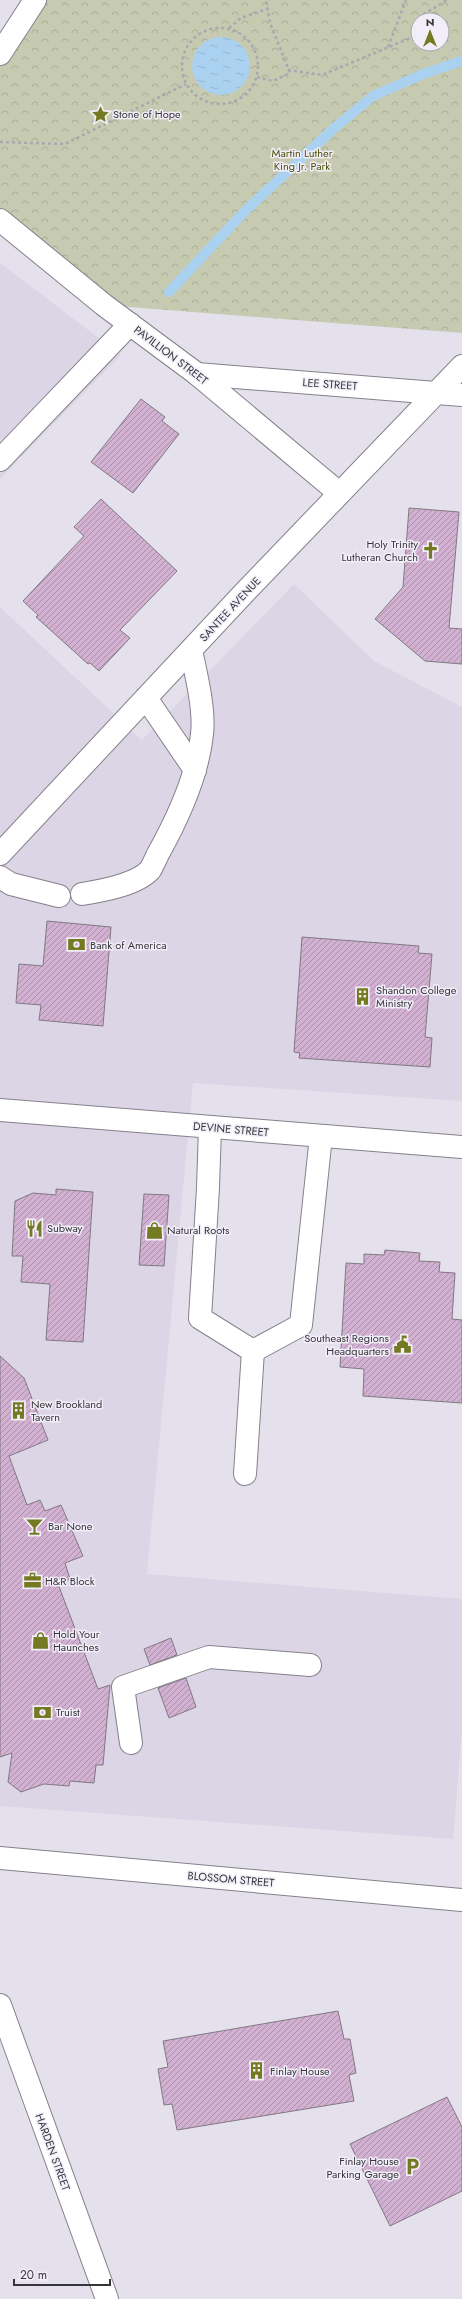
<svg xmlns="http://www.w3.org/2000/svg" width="462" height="2299" viewBox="0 0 462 2299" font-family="Jost,sans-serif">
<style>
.built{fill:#dbd5e6}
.park{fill:url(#park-crowns);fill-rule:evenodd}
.water{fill:url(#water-ripples)}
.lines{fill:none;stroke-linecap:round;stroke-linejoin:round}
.stream{stroke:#aad2f0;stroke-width:10}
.building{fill:url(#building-hatch);stroke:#817981}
.minor-casing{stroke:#85818b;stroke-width:24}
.major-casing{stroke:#85818b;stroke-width:24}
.path{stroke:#aaa7b0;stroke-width:2.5;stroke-dasharray:3 3;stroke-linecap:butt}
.minor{stroke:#fff;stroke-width:22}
.major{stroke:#fff;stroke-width:22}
.labels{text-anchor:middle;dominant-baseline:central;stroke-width:3;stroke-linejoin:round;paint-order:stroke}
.poi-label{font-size:11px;fill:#363539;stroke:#f2eef9;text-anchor:start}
.park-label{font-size:11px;fill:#4a5006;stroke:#f2eef9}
.street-label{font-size:11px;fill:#363539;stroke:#f2eef9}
</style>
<defs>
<pattern id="park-crowns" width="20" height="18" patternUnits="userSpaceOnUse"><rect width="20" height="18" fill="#c6cab0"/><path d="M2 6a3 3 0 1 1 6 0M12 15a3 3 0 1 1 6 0" fill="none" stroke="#abae98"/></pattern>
<pattern id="water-ripples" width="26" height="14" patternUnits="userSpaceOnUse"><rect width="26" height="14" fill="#aad2f0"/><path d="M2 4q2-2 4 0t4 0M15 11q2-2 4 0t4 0" fill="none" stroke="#93b5cf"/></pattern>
<pattern id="building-hatch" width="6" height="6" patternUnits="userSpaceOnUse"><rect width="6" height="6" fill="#d1b0d2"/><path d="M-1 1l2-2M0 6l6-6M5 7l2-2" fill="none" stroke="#aa90ab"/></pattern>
</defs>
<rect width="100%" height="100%" fill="#e5e1ec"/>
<g class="built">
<polygon points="0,263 121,355 0,479"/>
<polygon points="294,584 374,661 462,707 462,1101 193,1083 147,1574 462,1599 462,1730 453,1839 0,1806 0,607 142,740"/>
</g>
<path class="park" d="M35,0h427v333l-358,-28 -104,-85v-166zM418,20h24v24h-24z"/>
<circle class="water" cx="221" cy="66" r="29"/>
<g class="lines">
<polyline class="stream" points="169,292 245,211 333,129 373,96 423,74 462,61"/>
</g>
<g class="building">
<polygon points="141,399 165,417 162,421 179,434 133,493 91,462"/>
<polygon points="101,499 177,571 120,630 130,638 99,671 90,663 88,664 36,617 38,615 23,601 84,536 74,527"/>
<polygon points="409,508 459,512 449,628 462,629 462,664 425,661 375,619 403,587"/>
<polygon points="47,921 111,927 103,1026 39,1020 41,1005 16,1003 19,964 43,966"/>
<polygon points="302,937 419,946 418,953 432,954 425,1037 432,1038 430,1067 299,1058 300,1053 294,1052"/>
<polygon points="56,1189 93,1192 83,1342 46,1340 50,1284 21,1282 23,1256 12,1256 15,1201 33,1193 56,1195"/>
<polygon points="144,1194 169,1195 164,1266 139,1265"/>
<polygon points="385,1250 420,1253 419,1261 440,1262 439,1272 455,1273 452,1319 462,1320 462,1403 363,1396 364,1369 340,1367 346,1263 364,1264 364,1254 384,1255"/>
<polygon points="0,1356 24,1378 48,1440 9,1456 27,1505 40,1500 45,1511 61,1505 83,1556 65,1563 70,1579 58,1584 98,1689 110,1685 103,1765 96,1765 94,1783 70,1781 69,1786 44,1784 21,1792 8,1782 12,1753 0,1757"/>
<polygon points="171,1638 177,1655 150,1665 144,1649"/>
<polygon points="186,1678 196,1707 169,1718 158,1688"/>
<polygon points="338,2011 344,2039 350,2039 356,2073 349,2075 354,2101 177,2130 172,2104 164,2105 158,2069 168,2067 163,2041"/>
<polygon points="447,2097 462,2127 462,2191 390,2226 350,2144"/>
</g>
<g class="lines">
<defs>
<g id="minor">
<polyline points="0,54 35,0"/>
<polyline points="0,220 104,305 197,374 339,493"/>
<polyline points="197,374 462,395"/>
<polyline points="0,460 130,324"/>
<polyline points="146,698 195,770"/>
<polyline points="0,854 245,592 462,366"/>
<polyline points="0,877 11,884 59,896"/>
<path d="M82,894c19,-3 54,-9 68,-24 3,-5 6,-12 8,-16 20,-36 40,-79 44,-120 3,-24 -6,-60 -11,-84"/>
<polyline points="210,1127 208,1188 200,1318 253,1351"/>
<polyline points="253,1351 301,1325 321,1136"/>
<polyline points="245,1474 253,1351"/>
<polyline points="131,1743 123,1687 209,1657 310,1665"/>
<polyline points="0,1858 462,1900"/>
</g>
<g id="major">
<polyline points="0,1110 462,1147"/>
<polyline points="0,2005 107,2299"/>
</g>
</defs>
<use href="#minor" class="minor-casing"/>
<use href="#major" class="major-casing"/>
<g class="path">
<polyline points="421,20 424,14 447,0"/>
<circle cx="220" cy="66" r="38"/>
<polyline points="229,28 241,18 267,9"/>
<polyline points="388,47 406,0"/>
<polyline points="288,70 322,75 415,36 418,28"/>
<polyline points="257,77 273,81 290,73 270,23 266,0"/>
<polyline points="0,142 65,144 186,84"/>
</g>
<use href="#minor" class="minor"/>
<use href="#major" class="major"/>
</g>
<defs>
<symbol id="sight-bare" viewBox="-9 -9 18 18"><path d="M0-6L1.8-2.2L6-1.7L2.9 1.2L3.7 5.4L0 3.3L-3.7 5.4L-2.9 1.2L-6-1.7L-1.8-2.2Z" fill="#757921" stroke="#f2eef9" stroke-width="2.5" paint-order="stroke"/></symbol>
<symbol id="church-bare" viewBox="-9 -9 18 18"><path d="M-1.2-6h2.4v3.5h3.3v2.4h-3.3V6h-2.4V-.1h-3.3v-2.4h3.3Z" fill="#757921" stroke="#f2eef9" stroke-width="2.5" paint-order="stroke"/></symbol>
<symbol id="bank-bare" viewBox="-9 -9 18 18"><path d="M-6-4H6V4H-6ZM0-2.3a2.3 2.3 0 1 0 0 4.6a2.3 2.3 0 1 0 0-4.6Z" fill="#757921" stroke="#f2eef9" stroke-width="2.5" paint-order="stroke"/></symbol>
<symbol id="building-bare" viewBox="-9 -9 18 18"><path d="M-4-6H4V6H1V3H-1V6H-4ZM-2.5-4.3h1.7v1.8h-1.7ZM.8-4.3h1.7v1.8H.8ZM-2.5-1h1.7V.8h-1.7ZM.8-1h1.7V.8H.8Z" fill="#757921" stroke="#f2eef9" stroke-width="2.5" paint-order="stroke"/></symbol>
<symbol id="restaurant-bare" viewBox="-9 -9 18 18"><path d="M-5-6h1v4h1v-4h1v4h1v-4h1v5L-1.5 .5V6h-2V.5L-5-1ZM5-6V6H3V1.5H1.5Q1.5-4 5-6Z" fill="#757921" stroke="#f2eef9" stroke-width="2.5" paint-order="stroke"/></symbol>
<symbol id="shop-bare" viewBox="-9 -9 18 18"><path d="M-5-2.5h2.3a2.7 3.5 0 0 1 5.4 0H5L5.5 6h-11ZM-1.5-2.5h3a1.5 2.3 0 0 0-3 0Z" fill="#757921" stroke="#f2eef9" stroke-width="2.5" paint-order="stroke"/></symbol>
<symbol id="civic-bare" viewBox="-9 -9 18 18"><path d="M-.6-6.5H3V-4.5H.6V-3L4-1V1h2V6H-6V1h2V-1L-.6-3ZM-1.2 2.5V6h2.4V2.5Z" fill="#757921" stroke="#f2eef9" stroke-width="2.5" paint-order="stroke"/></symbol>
<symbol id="bar-bare" viewBox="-9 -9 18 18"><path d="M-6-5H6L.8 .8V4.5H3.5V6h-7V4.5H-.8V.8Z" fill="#757921" stroke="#f2eef9" stroke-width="2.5" paint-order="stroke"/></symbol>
<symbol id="office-bare" viewBox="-9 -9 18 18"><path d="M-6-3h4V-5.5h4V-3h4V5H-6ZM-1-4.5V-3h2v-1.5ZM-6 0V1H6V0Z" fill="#757921" stroke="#f2eef9" stroke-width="2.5" paint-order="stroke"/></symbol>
<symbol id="parking-bare" viewBox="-9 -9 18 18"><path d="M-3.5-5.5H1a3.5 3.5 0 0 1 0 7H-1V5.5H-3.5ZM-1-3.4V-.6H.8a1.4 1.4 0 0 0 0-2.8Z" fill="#757921" stroke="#f2eef9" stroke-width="2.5" paint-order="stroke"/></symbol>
</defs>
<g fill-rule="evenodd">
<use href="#sight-bare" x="88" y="102" width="25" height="25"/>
<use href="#church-bare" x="418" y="538" width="25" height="25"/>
<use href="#bank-bare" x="64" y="932" width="25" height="25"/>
<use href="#building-bare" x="350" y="984" width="25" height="25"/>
<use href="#restaurant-bare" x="22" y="1216" width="25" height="25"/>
<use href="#shop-bare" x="142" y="1218" width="25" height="25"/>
<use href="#civic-bare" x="390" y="1332" width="25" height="25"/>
<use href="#building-bare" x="6" y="1398" width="25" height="25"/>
<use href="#bar-bare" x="22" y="1514" width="25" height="25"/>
<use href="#office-bare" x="20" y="1568" width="25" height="25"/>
<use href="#shop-bare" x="28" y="1628" width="25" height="25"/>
<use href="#bank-bare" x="30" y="1700" width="25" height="25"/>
<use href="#building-bare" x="244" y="2058" width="25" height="25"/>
<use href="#parking-bare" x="400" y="2154" width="25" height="25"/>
</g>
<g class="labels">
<g class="poi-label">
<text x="113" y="114">Stone of Hope</text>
<text x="418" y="544" text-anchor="end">Holy Trinity<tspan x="418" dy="13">Lutheran Church</tspan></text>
<text x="90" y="945">Bank of America</text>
<text x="376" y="990">Shandon College<tspan x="376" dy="13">Ministry</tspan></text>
<text x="47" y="1228">Subway</text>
<text x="167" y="1230">Natural Roots</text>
<text x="389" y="1338" text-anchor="end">Southeast Regions<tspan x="389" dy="13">Headquarters</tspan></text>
<text x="31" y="1404">New Brookland<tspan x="31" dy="13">Tavern</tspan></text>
<text x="48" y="1526">Bar None</text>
<text x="45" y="1581">H&amp;R Block</text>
<text x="53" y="1634">Hold Your<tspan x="53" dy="13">Haunches</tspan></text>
<text x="56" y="1712">Truist</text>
<text x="270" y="2071">Finlay House</text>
<text x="399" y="2161" text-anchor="end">Finlay House<tspan x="399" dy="13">Parking Garage</tspan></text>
</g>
<g class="park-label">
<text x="302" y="153">Martin Luther<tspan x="302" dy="13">King Jr. Park</tspan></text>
</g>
<g class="street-label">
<text transform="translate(171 355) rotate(37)">PAVILLION STREET</text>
<text transform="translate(330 384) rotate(4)">LEE STREET</text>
<text transform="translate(230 609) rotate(-47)">SANTEE AVENUE</text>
<text transform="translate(231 1129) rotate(5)">DEVINE STREET</text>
<text transform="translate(231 1879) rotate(5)">BLOSSOM STREET</text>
<text transform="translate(53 2152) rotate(70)">HARDEN STREET</text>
</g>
</g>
<g transform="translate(430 32)"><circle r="19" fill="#f2eef9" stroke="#a7a4ac"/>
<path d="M0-3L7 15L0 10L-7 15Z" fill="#757921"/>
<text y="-6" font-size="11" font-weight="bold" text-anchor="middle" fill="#363539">N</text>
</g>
<path d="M14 2279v6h96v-6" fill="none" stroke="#363539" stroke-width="2"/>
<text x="20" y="2279" font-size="12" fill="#363539" stroke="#f2eef9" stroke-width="3" paint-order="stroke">20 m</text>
</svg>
